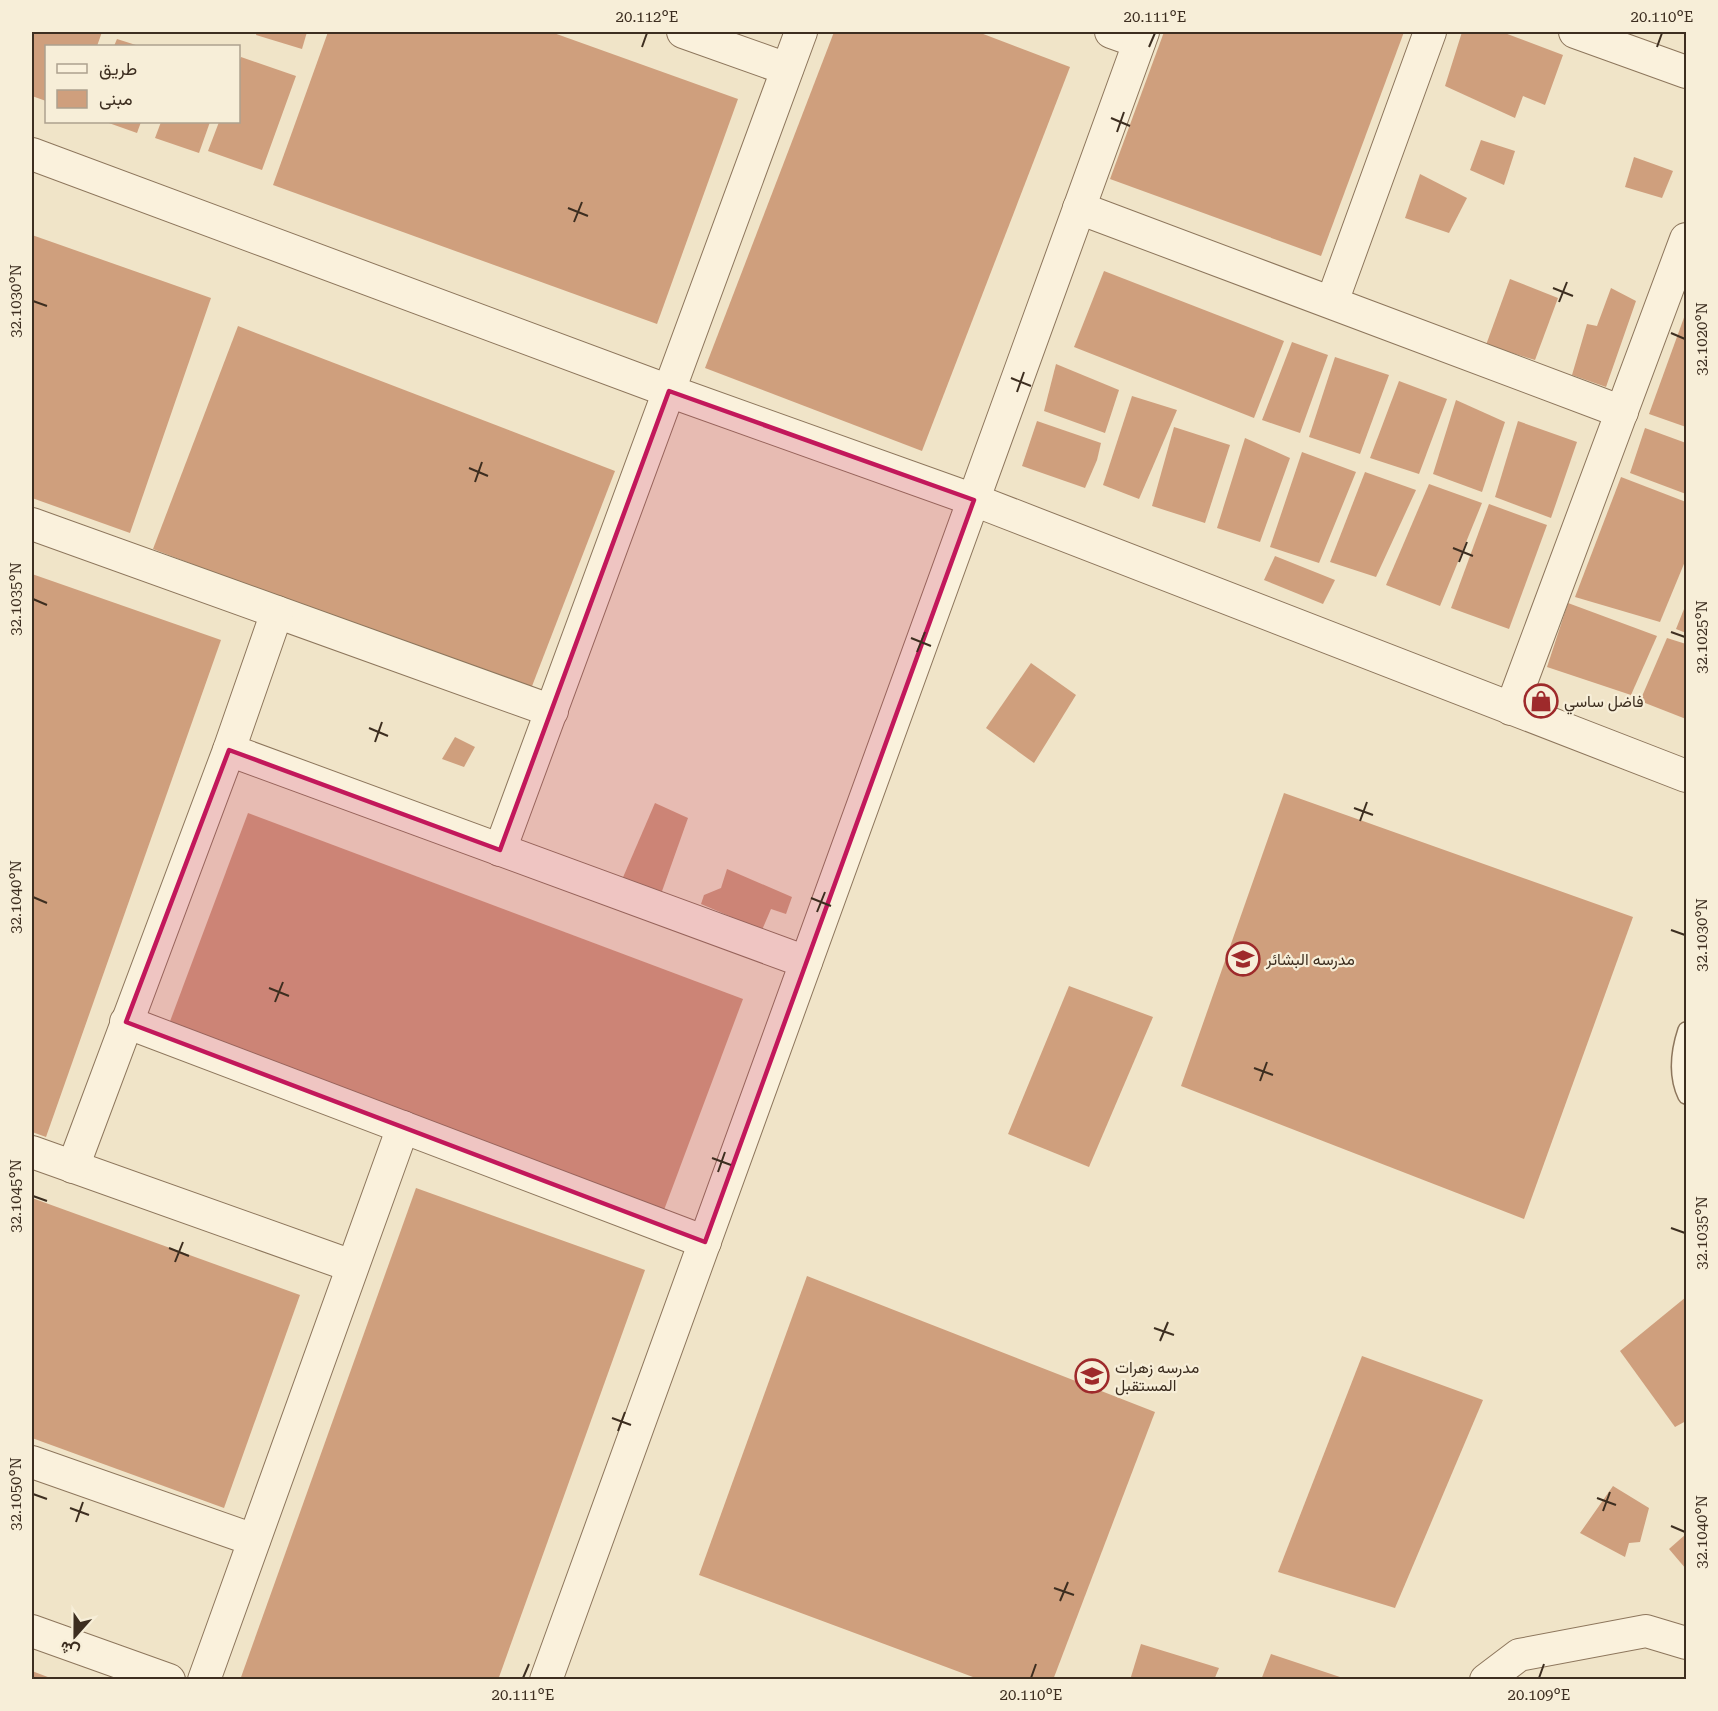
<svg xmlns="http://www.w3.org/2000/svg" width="1718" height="1711" viewBox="0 0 1718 1711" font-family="'Roboto Serif',Vazirmatn,serif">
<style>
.building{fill:#cf9f7d}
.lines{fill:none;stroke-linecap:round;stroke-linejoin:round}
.service-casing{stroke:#8d765c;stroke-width:18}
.minor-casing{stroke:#8d765c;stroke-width:34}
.service{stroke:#faf1dc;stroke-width:15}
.minor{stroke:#faf1dc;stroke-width:32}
.marked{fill:#c2185b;fill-opacity:0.2;stroke:#c2185b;stroke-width:4.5;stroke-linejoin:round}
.ticks{fill:none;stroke:#3d2e20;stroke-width:2}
.labels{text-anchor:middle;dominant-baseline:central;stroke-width:4.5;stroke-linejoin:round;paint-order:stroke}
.poi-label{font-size:16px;fill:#3d2e20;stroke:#f7eed8;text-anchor:start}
.neatline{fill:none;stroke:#3d2e20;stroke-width:2}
.ticks-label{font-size:15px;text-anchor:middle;fill:#3d2e20}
</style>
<rect width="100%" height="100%" fill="#f0e4c8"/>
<g class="building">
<polygon points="32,32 102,32 97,46 46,46 46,101 32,96"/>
<polygon points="257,32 307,32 302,49 256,35"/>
<polygon points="328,32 551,32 738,99 657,324 273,185"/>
<polygon points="834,32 978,32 1070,67 922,451 705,368"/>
<polygon points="1164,32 1404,32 1321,256 1110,179"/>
<polygon points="1462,32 1502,32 1563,55 1545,105 1523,96 1515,118 1445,86"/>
<polygon points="117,39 139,46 114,46"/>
<polygon points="241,57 296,76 262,170 208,151 219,122 238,122 238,65"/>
<polygon points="106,122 141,122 137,133"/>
<polygon points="161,122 210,122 199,153 155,138"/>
<polygon points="1481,140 1515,151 1504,185 1470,170"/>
<polygon points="1634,157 1673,171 1662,198 1625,187"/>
<polygon points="1420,174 1467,198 1449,233 1405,218"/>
<polygon points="32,235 211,298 130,533 32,498"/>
<polygon points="1104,271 1284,341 1254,418 1074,347"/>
<polygon points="1510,279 1558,298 1535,360 1486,345"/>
<polygon points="1611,288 1636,301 1606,387 1572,375 1587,324 1597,326"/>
<polygon points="1686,312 1686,427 1649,414"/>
<polygon points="238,326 615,471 529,694 153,549"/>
<polygon points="1292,342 1328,355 1300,433 1262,420"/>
<polygon points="1335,357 1389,375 1360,454 1309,437"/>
<polygon points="1056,364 1119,390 1105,433 1044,411"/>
<polygon points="1399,381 1447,399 1419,474 1370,458"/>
<polygon points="1132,396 1177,410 1139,499 1103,485"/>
<polygon points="1456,400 1505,422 1482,492 1433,474"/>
<polygon points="1037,421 1101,443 1097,460 1085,488 1022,466"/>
<polygon points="1518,421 1577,442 1551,518 1495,497"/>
<polygon points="1174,427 1230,445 1205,523 1152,506"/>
<polygon points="1645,428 1686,443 1686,494 1630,473"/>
<polygon points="1245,438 1290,458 1260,542 1217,528"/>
<polygon points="1302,452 1356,472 1319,563 1270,547"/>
<polygon points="1365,472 1416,490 1376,577 1330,562"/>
<polygon points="1621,477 1686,502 1686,559 1660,622 1575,597"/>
<polygon points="1429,484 1482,503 1440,606 1386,585"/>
<polygon points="1489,504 1547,525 1509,629 1451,608"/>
<polygon points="1275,556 1335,580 1323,604 1264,580"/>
<polygon points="32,574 221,640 46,1137 32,1132"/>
<polygon points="1568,603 1657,636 1631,695 1547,667"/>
<polygon points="1686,604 1686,633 1676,629"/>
<polygon points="1667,638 1686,644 1686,719 1640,701"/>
<polygon points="1031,663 1076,695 1034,763 986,728"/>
<polygon points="455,737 475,747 464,767 442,759"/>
<polygon points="1284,793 1633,917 1524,1219 1181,1086"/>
<polygon points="655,803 688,818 661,894 621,882"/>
<polygon points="248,813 743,999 664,1210 169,1024"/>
<polygon points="727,869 792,897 786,914 771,909 762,930 701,904 704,895 721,888"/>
<polygon points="1069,986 1153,1017 1089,1167 1008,1134"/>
<polygon points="416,1188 645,1270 498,1680 240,1680"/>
<polygon points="32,1198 300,1295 224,1508 32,1438"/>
<polygon points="807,1276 1155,1412 1053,1680 981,1680 699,1575"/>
<polygon points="1686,1297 1686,1421 1675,1427 1620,1351"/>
<polygon points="1362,1356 1483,1400 1395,1608 1278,1572"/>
<polygon points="1613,1486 1649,1508 1640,1542 1629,1543 1625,1557 1580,1533"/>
<polygon points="1686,1534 1686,1569 1669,1549"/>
<polygon points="1141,1644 1219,1668 1214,1680 1130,1680"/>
<polygon points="1271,1654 1346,1679 1346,1680 1261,1680"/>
<polygon points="32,1671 53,1679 53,1680 32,1680"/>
</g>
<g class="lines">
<defs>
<path id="service" d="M1686,1030c-7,21 -10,45 0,66"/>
<g id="minor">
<polyline points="683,32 787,69"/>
<polyline points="1111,32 1139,42"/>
<polyline points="1575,32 1686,72"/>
<polyline points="32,154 669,391 974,500 1686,776"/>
<polyline points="1079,208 1622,412"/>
<polyline points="1332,302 1430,32"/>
<polyline points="32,524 552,711"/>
<polyline points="1511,709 1686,239"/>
<polyline points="229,750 806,962"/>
<polyline points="500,850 801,32"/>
<polyline points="126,1022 705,1242"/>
<polyline points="32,1152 352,1266"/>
<polyline points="73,1167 229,750 277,612"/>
<polyline points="32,1462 254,1540"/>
<polyline points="32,1631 169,1680"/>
<polyline points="204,1680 403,1127"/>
<polyline points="546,1680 1143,32"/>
<polyline points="1486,1680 1519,1655 1646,1631 1686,1643"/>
</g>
</defs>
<use href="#service" class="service-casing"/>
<use href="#minor" class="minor-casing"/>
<use href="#service" class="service"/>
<use href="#minor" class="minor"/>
</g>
<path class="marked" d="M669,391l305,109 -269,742 -579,-220 103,-272 271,100z"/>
<path class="ticks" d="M642,47l5,-14M1149,47l6,-14M1657,47l5,-14M1111,118l19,8M1117,132l7,-20M568,208l20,8M574,222l8,-20M1553,288l20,8M33,301l14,5M1559,302l8,-20M1671,333l14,6M1011,378l20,8M1017,392l7,-20M469,468l19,8M475,482l7,-20M1453,548l20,8M1459,562l8,-20M33,599l14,6M1671,632l14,5M911,638l20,8M917,652l8,-20M369,728l19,8M375,742l7,-20M1354,808l19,7M1360,821l7,-19M33,897l14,6M811,898l20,8M817,912l8,-20M1671,930l14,5M269,988l20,8M275,1002l8,-20M1254,1068l19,7M1260,1081l7,-19M712,1158l19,7M718,1172l7,-20M33,1196l14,5M1671,1228l14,5M169,1248l20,8M175,1262l8,-20M1154,1328l20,7M1160,1341l8,-19M612,1418l19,7M618,1431l7,-19M33,1494l14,5M1597,1498l19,7M70,1508l19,7M1603,1511l7,-19M76,1522l7,-20M1671,1526l14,6M1054,1588l20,7M1060,1601l8,-19M523,1678l6,-14M1031,1678l5,-14M1539,1678l5,-14"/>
<defs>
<symbol id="shop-ring" viewBox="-11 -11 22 22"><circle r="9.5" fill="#f7eed8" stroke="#9e2a2b" stroke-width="1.5"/><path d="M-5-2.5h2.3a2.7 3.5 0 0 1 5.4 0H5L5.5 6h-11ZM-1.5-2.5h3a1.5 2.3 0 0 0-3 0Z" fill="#9e2a2b"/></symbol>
<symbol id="school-ring" viewBox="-11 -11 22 22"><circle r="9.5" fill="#f7eed8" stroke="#9e2a2b" stroke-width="1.5"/><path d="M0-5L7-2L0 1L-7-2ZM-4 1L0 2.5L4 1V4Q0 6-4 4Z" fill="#9e2a2b"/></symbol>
</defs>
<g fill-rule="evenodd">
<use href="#shop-ring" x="1522" y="682" width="38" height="38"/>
<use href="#school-ring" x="1224" y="940" width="38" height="38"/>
<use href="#school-ring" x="1073" y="1357" width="38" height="38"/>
</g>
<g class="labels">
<g class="poi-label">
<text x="1564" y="701">فاضل ساسي</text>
<text x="1266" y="959">مدرسه البشائر</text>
<text x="1115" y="1367">مدرسه زهرات<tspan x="1115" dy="18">المستقبل</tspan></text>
</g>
</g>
<rect width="1718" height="1711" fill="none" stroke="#f7eed8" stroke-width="66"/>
<rect x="45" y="45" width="195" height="78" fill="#f7eed8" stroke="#ada18e" stroke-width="1.5"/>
<rect x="57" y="64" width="30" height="9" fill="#faf1dc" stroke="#ada18e" stroke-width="1.5"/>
<text x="99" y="75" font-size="18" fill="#3d2e20">طريق</text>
<rect x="57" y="90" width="30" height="18" fill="#cf9f7d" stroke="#ada18e" stroke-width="1.5"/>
<text x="99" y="105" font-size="18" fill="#3d2e20">مبنى</text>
<g transform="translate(75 1636) rotate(201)" stroke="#f7eed8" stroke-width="4.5" paint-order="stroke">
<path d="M0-4.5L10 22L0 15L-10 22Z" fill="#3d2e20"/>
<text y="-9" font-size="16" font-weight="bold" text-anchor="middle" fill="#3d2e20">ش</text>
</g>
<rect x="33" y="33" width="1652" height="1645" class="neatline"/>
<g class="ticks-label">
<text x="647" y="22">20.112°E</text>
<text x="1155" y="22">20.111°E</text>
<text x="1662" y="22">20.110°E</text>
<text transform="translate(16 301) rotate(-90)" y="5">32.1030°N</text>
<text transform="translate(1702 339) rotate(-90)" y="5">32.1020°N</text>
<text transform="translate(16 599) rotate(-90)" y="5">32.1035°N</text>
<text transform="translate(1702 637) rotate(-90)" y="5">32.1025°N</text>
<text transform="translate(16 897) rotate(-90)" y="5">32.1040°N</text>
<text transform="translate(1702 935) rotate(-90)" y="5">32.1030°N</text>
<text transform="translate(16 1196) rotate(-90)" y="5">32.1045°N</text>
<text transform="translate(1702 1233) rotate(-90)" y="5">32.1035°N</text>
<text transform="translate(16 1494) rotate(-90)" y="5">32.1050°N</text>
<text transform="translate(1702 1532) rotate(-90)" y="5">32.1040°N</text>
<text x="523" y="1700">20.111°E</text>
<text x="1031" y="1700">20.110°E</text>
<text x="1539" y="1700">20.109°E</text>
</g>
</svg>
